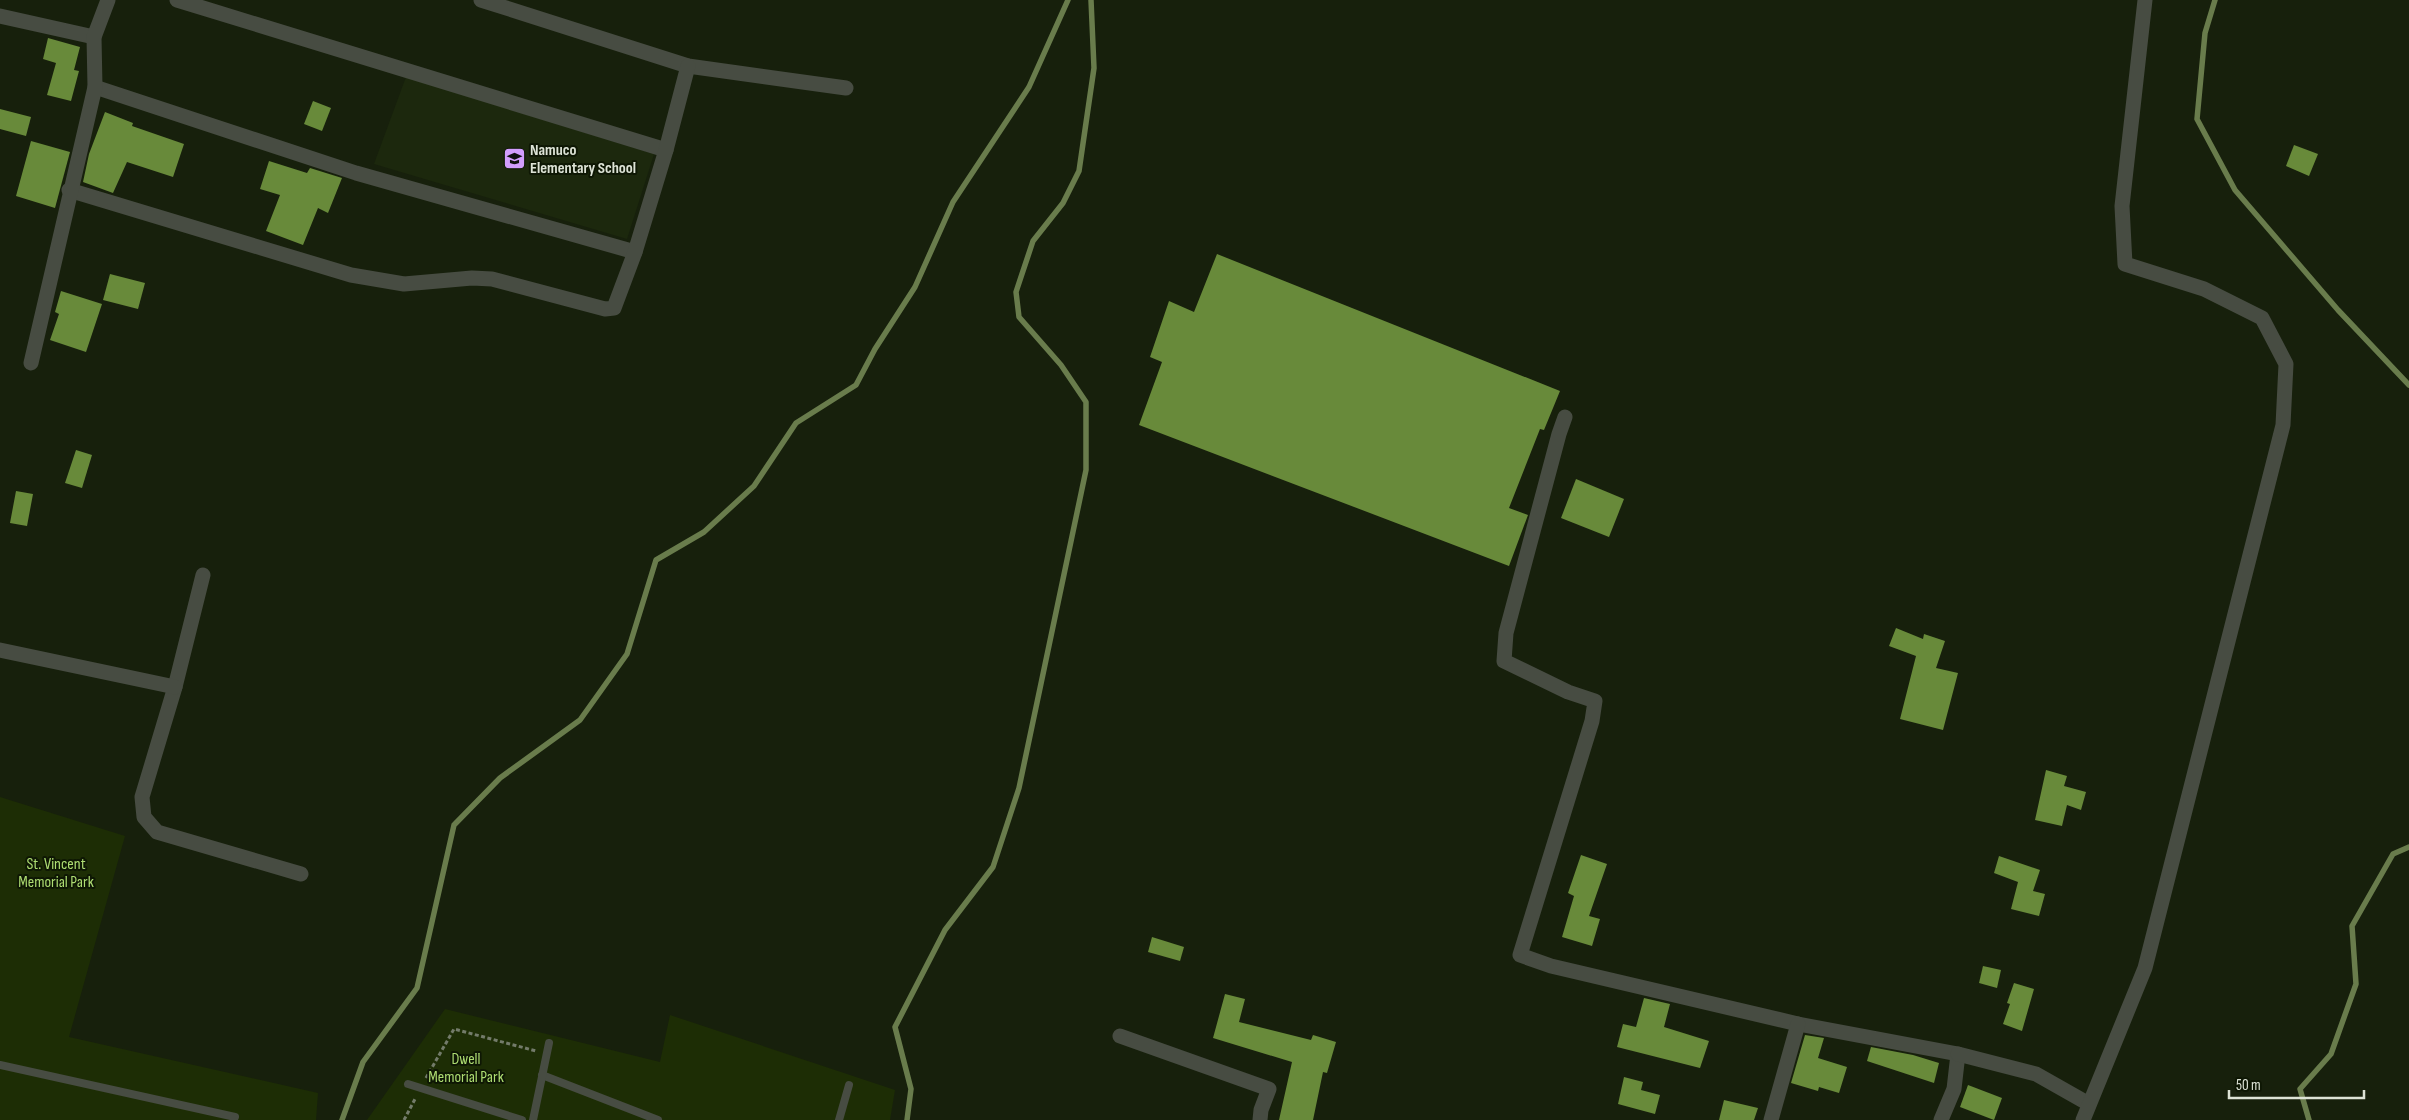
<svg xmlns="http://www.w3.org/2000/svg" width="2409" height="1120" viewBox="0 0 2409 1120" font-family="'Sofia Sans Condensed',sans-serif">
<style>
.built{fill:#1c280d}
.green{fill:#1d2d05}
.lines{fill:none;stroke-linecap:round;stroke-linejoin:round}
.stream{stroke:#697c4c;stroke-width:5.5}
.building{fill:#688a3a}
.path{stroke:#737b6a;stroke-width:3;stroke-dasharray:4 2.5;stroke-linecap:butt}
.lane{stroke:#474c42;stroke-width:8}
.street{stroke:#474c42;stroke-width:15}
.labels{text-anchor:middle;dominant-baseline:central;stroke-width:4;stroke-linejoin:round;paint-order:stroke}
.poi-label{font-size:16px;font-weight:bold;fill:#dde3d6;stroke:#0e1704;text-anchor:start}
.park-label{font-size:16px;fill:#aedd72;stroke:#0e1704}
</style>
<rect width="100%" height="100%" fill="#17200c"/>
<polygon class="built" points="406,77 654,154 627,239 374,164"/>
<g class="green">
<polygon points="0,797 125,836 69,1037 318,1093 316,1120 0,1120"/>
<polygon points="445,1009 660,1062 670,1015 895,1090 890,1120 367,1120"/>
</g>
<g class="lines">
<g class="stream">
<polyline points="2215,0 2205,33 2197,119 2235,190 2338,310 2409,385"/>
<polyline points="342,1120 363,1062 417,988 454,825 500,778 580,720 627,654 656,560 704,532 754,486 796,423 856,385 875,349 915,287 953,202 1029,87 1068,0"/>
<polyline points="907,1120 911,1089 895,1027 945,930 993,867 1019,788 1086,470 1086,402 1061,365 1019,317 1016,292 1033,241 1063,203 1079,171 1094,68 1091,0"/>
<polyline points="2309,1120 2300,1089 2331,1054 2356,984 2352,926 2393,854 2409,847"/>
</g>
</g>
<g class="building">
<polygon points="48,38 80,47 74,70 79,71 71,101 47,95 56,63 43,59"/>
<polygon points="313,101 331,108 322,131 304,124"/>
<polygon points="0,109 31,117 26,136 0,129"/>
<polygon points="105,112 133,123 132,126 184,144 173,177 127,162 113,193 83,182 89,154"/>
<polygon points="31,141 70,152 55,208 16,196"/>
<polygon points="2294,145 2318,154 2309,176 2286,166"/>
<polygon points="269,161 307,173 310,168 342,178 328,213 318,208 303,245 266,231 280,195 260,189"/>
<polygon points="1217,254 1560,391 1544,430 1540,429 1509,508 1528,515 1509,566 1139,425 1162,362 1150,357 1169,301 1194,312"/>
<polygon points="110,274 145,283 138,309 103,300"/>
<polygon points="61,291 102,304 86,352 50,340 59,314 55,312"/>
<polygon points="76,450 92,455 82,488 65,483"/>
<polygon points="1576,479 1624,499 1609,537 1561,518"/>
<polygon points="16,491 33,494 27,526 10,523"/>
<polygon points="1896,628 1923,639 1924,634 1945,641 1936,668 1958,673 1943,730 1900,719 1916,656 1889,646"/>
<polygon points="2046,770 2067,776 2064,786 2086,792 2081,810 2067,805 2062,826 2035,820"/>
<polygon points="1581,855 1607,864 1589,916 1600,919 1592,946 1562,937 1574,896 1568,893"/>
<polygon points="1999,856 2040,870 2033,891 2045,894 2039,916 2011,909 2018,882 1994,873"/>
<polygon points="1152,937 1184,947 1180,961 1148,952"/>
<polygon points="1983,966 2001,970 1997,988 1979,983"/>
<polygon points="2014,983 2034,989 2022,1031 2003,1024 2010,1004 2007,1003"/>
<polygon points="1225,994 1245,999 1239,1022 1311,1040 1313,1035 1336,1042 1327,1073 1323,1072 1313,1120 1279,1120 1292,1062 1213,1038"/>
<polygon points="1644,998 1670,1004 1664,1027 1709,1041 1700,1068 1617,1047 1623,1024 1636,1027"/>
<polygon points="1805,1035 1824,1038 1818,1058 1847,1067 1839,1093 1819,1087 1818,1091 1791,1083"/>
<polygon points="1871,1047 1913,1055 1939,1063 1934,1083 1867,1061"/>
<polygon points="1624,1077 1643,1082 1641,1090 1660,1095 1655,1114 1618,1104"/>
<polygon points="1968,1085 2002,1098 1994,1120 1960,1107"/>
<polygon points="1724,1100 1758,1108 1754,1120 1719,1120"/>
</g>
<g class="lines">
<g class="path">
<polyline points="426,1078 454,1029 536,1051"/>
<polyline points="404,1120 415,1099"/>
</g>
<g class="lane">
<polyline points="0,1065 235,1117"/>
<polyline points="542,1075 658,1120"/>
<polyline points="408,1084 522,1120"/>
<polyline points="533,1120 549,1043"/>
<polyline points="839,1120 849,1085"/>
</g>
<g class="street">
<polyline points="177,0 666,150"/>
<polyline points="481,0 688,66 846,88"/>
<polyline points="0,16 94,37"/>
<polyline points="95,87 356,173 635,252"/>
<polyline points="69,190 351,275 404,284 472,278 492,279 605,309 614,308 635,252 666,150 688,66"/>
<polyline points="31,363 95,87 94,37 108,0"/>
<polyline points="1565,417 1559,434 1506,633 1504,661 1568,692 1595,701 1592,721 1520,955 1551,966 1798,1024 1958,1054 1954,1089 1941,1120"/>
<polyline points="203,575 175,687 142,797 144,817 157,832 301,874"/>
<polyline points="0,650 175,687"/>
<polyline points="1120,1036 1269,1089 1261,1110 1260,1120"/>
<polyline points="1958,1054 2036,1074 2089,1104"/>
<polyline points="1771,1120 1798,1024"/>
<polyline points="2083,1120 2145,968 2283,425 2286,364 2262,318 2204,289 2125,264 2122,206 2145,0"/>
</g>
</g>
<defs>
<symbol id="school-square" viewBox="-11 -11 22 22"><rect x="-9" y="-9" width="18" height="18" rx="4" fill="#d29dfd" stroke="#0e1704"/><path d="M0-5L7-2L0 1L-7-2ZM-4 1L0 2.5L4 1V4Q0 6-4 4Z" fill="#111"/></symbol>
</defs>
<g fill-rule="evenodd">
<use href="#school-square" x="502" y="146" width="25" height="25"/>
</g>
<g class="labels">
<g class="poi-label">
<text x="530" y="150">Namuco<tspan x="530" dy="18">Elementary School</tspan></text>
</g>
<g class="park-label">
<text x="56" y="864">St. Vincent<tspan x="56" dy="18">Memorial Park</tspan></text>
<text x="466" y="1059">Dwell<tspan x="466" dy="18">Memorial Park</tspan></text>
</g>
</g>
<path d="M2229 1090v8h135v-8" fill="none" stroke="#dde3d6" stroke-width="2.5"/>
<text x="2236" y="1090" font-size="15" fill="#dde3d6" stroke="#0e1704" stroke-width="4" paint-order="stroke">50 m</text>
</svg>
